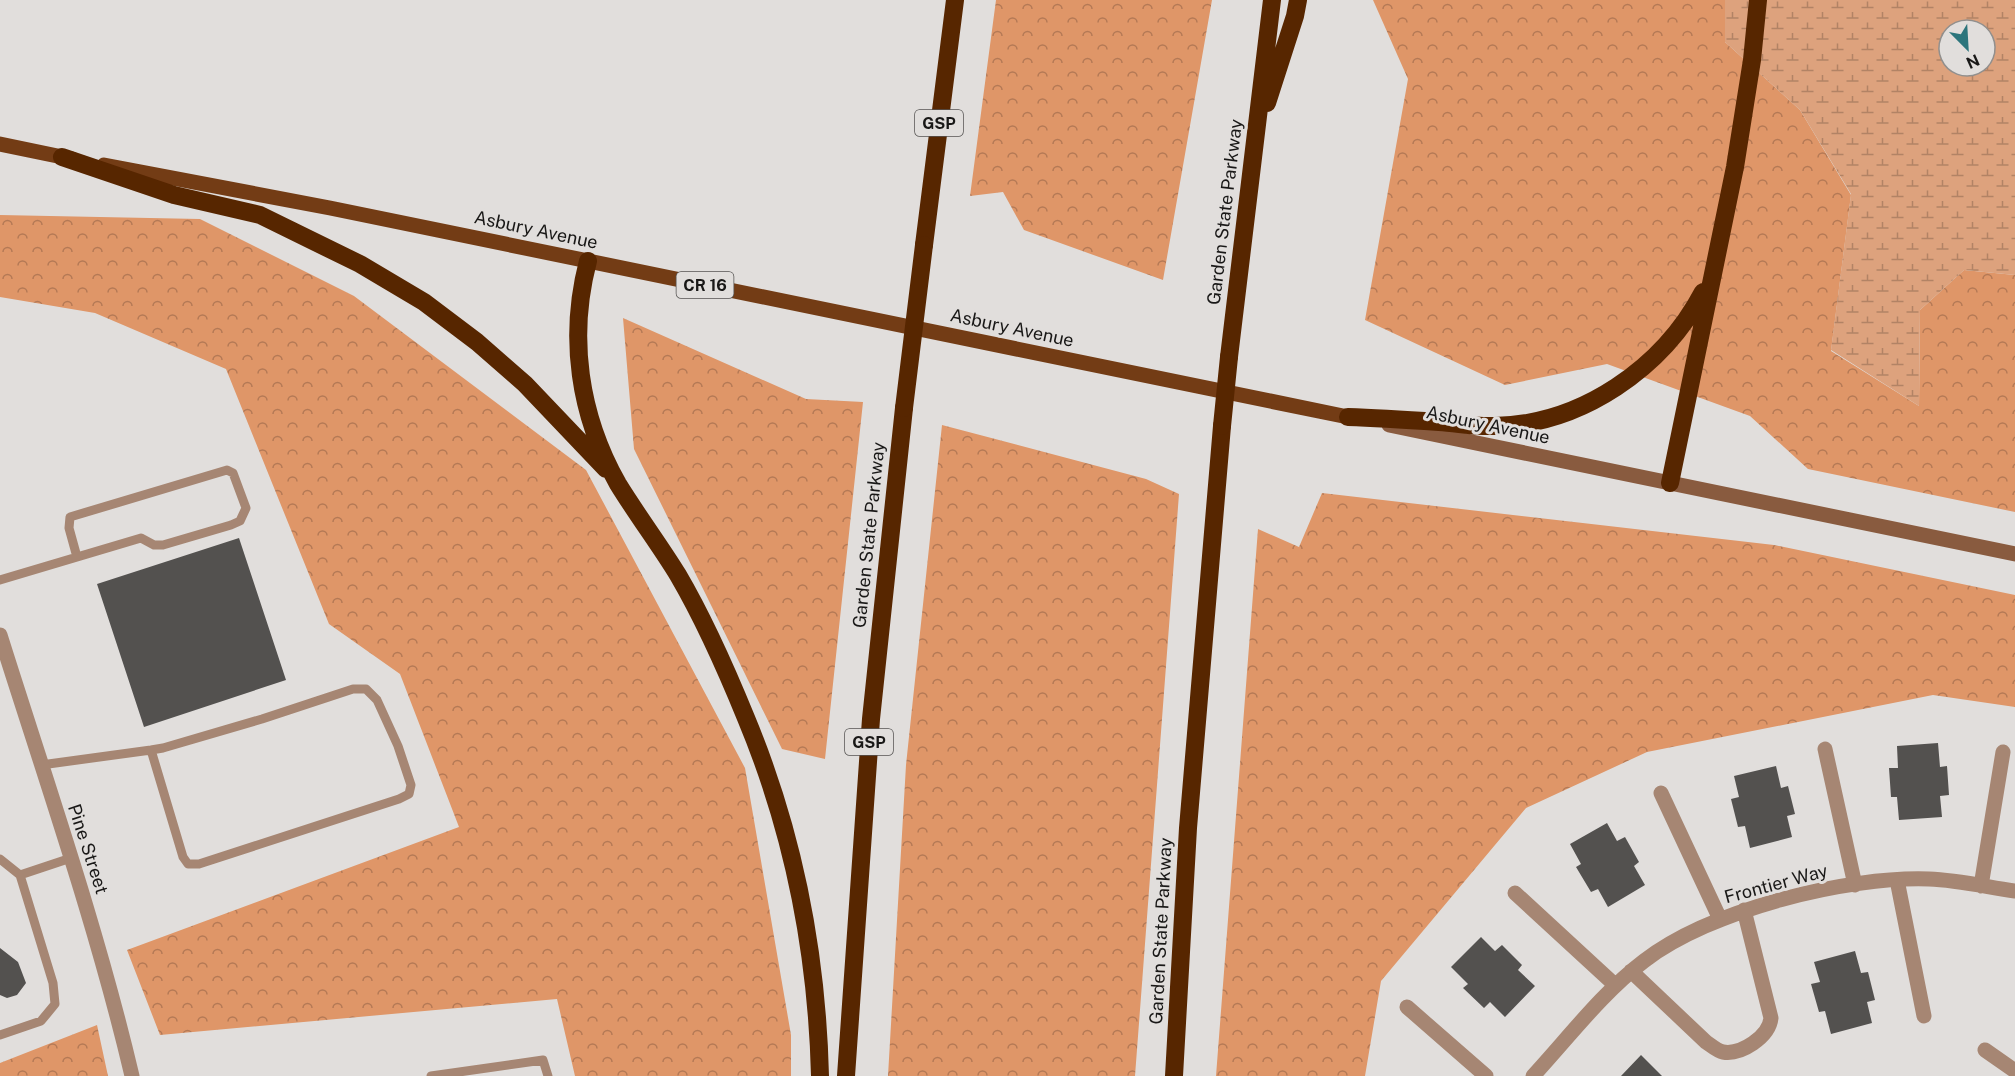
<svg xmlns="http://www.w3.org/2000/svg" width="2015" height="1076" font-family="'Public Sans',sans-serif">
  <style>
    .forest { fill: url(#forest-crowns) }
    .wetland { fill: url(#wetland-marsh); fill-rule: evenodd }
    .building { fill: #53514f }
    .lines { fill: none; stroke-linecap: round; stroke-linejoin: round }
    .service { stroke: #a68673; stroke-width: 9 }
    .minor { stroke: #a68673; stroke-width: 15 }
    .secondary { stroke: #895b3f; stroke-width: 15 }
    .primary { stroke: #733c15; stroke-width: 15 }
    .motorway { stroke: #572600; stroke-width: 18 }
    .motorway-bridge { stroke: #572600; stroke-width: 18 }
    .labels { text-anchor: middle; stroke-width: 6; stroke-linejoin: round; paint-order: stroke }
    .shield { fill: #e1dedc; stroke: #555352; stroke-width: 1.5 }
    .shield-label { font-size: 16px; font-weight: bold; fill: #191817 }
    .street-label { font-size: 18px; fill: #191817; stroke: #e1dedc }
  </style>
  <defs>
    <pattern id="forest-crowns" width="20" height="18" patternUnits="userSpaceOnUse" patternTransform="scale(1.5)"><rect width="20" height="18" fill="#df9668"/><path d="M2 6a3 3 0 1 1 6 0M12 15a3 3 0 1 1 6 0" fill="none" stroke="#b47955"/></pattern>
    <pattern id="wetland-marsh" width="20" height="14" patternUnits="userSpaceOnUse" patternTransform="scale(1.5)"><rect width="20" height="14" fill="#dda27d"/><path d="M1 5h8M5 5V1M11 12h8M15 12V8" fill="none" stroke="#b28365"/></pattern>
  </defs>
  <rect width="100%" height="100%" fill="#e1dedc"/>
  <path class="forest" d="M996,0h216l-49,280 -139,-50 -21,-38 -33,4z
    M1373,0h352v42l75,68 51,85 -20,156 88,55 1,-96 44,-40 51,5v237l-207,-43 -58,-53 -143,-52 -102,21 -140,-65 43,-241z
    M0,215l200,4 154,77 232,174 159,298 46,267v41h-216l-18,-77 -397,36 -33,-85 332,-123 -59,-153 -71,-50 -103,-255 -131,-56 -95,-16z
    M623,318l183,81 57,3 -38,357 -43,-10 -148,-300z
    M942,425l204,54 33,15 -44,582h-247l18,-311z
    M1322,493l452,52 241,50v112l-82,-12 -286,57 -121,56 -145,173 -16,95h-149l42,-547 41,18z
    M97,1025l11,51h-108v-13z"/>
  <path class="wetland" d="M1725,0h290v275l-51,-5 -44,40 -1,96 -88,-56 20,-156 -51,-84 -75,-68zM1949,30h36v36h-36z"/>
  <path class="building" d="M239,538l47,142 -142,47 -47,-143z
    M1938,743l2,24 7,-1 2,29 -9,1 2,21 -43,3 -2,-23h-6l-2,-29h9l-1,-22z
    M1776,766l5,22 7,-2 7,28 -8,2 5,21 -42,11 -5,-22 -7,1 -7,-28 8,-2 -5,-21z
    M1607,823l10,18 8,-4 14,25 -5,4 11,19 -37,22 -10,-18 -7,3 -15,-25 5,-3 -11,-20z
    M1481,937l14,14 7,-6 20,20 -4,5 17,16 -30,31 -15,-15 -6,6 -21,-20 5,-4 -17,-17z
    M0,948l18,14 8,21 -9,12 -10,3 -7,-3z
    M1855,951l6,22 7,-1 7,28 -8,2 5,21 -41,11 -6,-23 -6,1 -8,-28 9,-2 -6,-20z
    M1641,1055l21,21h-41z"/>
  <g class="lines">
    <path class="service" d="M0,580l141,-42 13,7h9l68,-20 9,-4 6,-13 -13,-35 -6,-3 -157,47 -1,11 8,29
      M41,765l110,-15 12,-2 99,-29 91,-30h13l11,11 21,46 13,39 -2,9 -10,5 -200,65h-11l-5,-7 -32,-107
      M0,859l20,16 33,108 2,21 -14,17 -41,14
      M20,875l51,-17
      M431,1076l112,-16 5,16"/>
    <path class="minor" d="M0,635c46,146 97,292 132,441
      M1825,749l30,136
      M1661,793l59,126
      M1897,880l27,136
      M1981,886l22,-134
      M1515,893l100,92
      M1631,971l75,71c6,4 11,9 17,10 18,3 46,-15 48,-34l-27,-108
      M1407,1007l79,69
      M1985,1050l30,21
      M1533,1076c36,-39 69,-83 111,-115 66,-51 203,-85 285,-82 29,1 58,8 86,12"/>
    <path class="secondary" d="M1389,425l626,129"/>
    <path class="primary" d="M0,144l72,15
      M104,165l226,43 1018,209"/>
    <path class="motorway" d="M1267,103l28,-87 3,-16
      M62,157l112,38 86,20 100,49 64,38 53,40 48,42 81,85
      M924,245l31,-245
      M588,261c-20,76 -9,154 30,223 19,31 41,60 60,91 27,46 48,94 68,143 47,113 71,236 74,358
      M1229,357l43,-357
      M1348,417c30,1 61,3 91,5 18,1 37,5 55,4 87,-1 169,-58 209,-134
      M1670,483l65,-316 17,-107 6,-60
      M846,1076l25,-357 33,-311
      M1174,1076l14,-248 34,-402"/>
    <path class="motorway-bridge" d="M904,408l20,-163
      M1222,426l7,-69"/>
  </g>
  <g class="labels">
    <g class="shield">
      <rect x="915" y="110" width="48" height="26" rx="4.5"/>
      <rect x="676.5" y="272" width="57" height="26" rx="4.5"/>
      <rect x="845" y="729" width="48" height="26" rx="4.5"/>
    </g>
    <g class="shield-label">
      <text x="939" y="129">GSP</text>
      <text x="705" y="291">CR 16</text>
      <text x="869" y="748">GSP</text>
    </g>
    <g class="street-label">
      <text transform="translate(1225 212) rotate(-83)" y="6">Garden State Parkway</text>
      <text transform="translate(536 230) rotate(12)" y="6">Asbury Avenue</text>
      <text transform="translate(1012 328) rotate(12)" y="6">Asbury Avenue</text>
      <text transform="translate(1488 425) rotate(12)" y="6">Asbury Avenue</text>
      <text transform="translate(869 535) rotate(-84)" y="6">Garden State Parkway</text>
      <text transform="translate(88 849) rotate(72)" y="6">Pine Street</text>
      <text transform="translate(1776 884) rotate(-15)" y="6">Frontier Way</text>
      <text transform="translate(1161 931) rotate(-87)" y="6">Garden State Parkway</text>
    </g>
  </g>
  <g transform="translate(1967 48) rotate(156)"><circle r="28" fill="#e1dedc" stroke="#918f8d" stroke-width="1.5"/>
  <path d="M0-4.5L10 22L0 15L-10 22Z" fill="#2c757c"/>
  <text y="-9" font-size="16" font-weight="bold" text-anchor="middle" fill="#191817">N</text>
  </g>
</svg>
